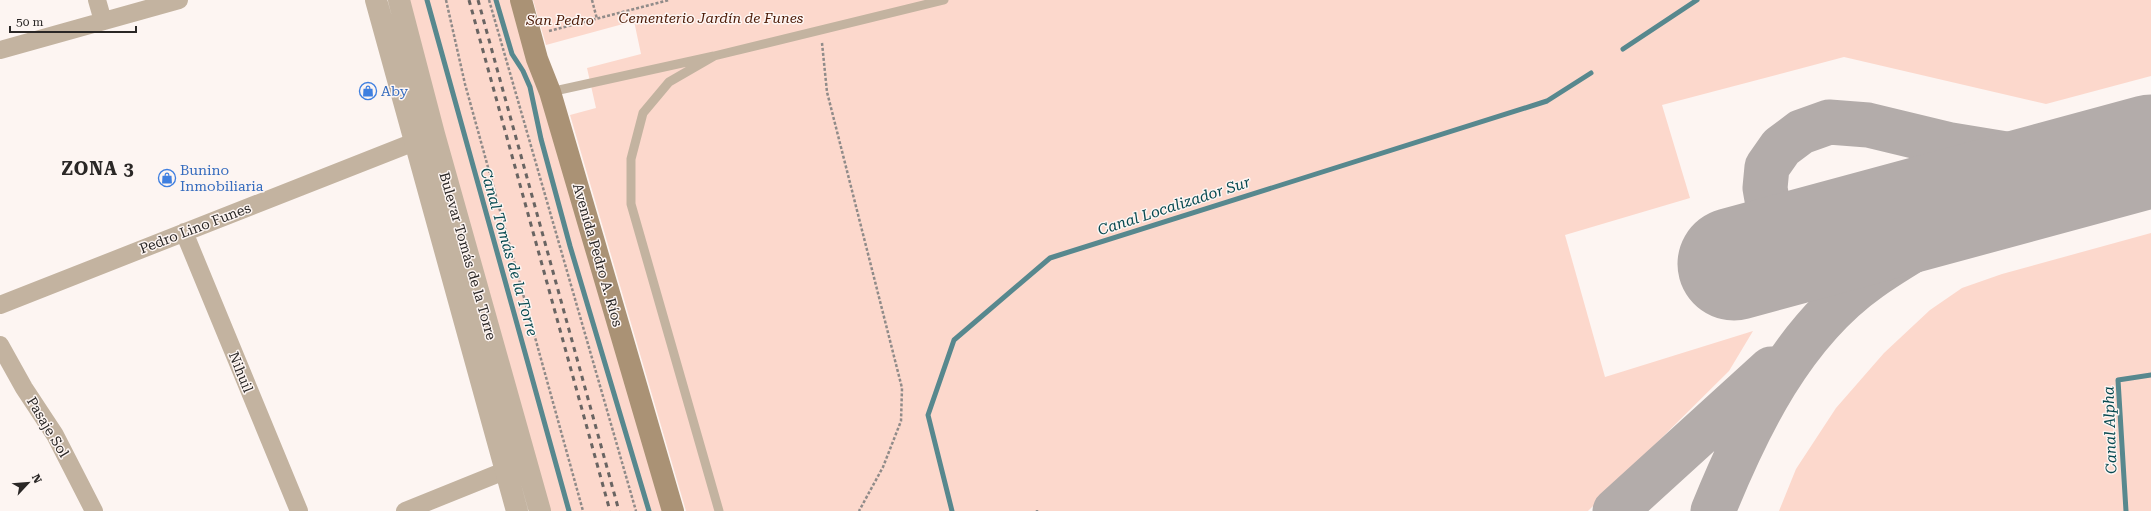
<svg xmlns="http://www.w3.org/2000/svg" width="2151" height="511" font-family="'Roboto Serif',serif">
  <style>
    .green { fill: #fcd8cc }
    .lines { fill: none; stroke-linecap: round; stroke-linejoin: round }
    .stream { stroke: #57888e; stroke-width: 5 }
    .taxiway { stroke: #b3acaa; stroke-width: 45 }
    .runway { stroke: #b3acaa; stroke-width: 113 }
    .path { stroke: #908b89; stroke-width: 2.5; stroke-dasharray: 3 2; stroke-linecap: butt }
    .service { stroke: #c3b3a0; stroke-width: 9 }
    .minor { stroke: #c3b3a0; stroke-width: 18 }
    .tertiary { stroke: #c3b3a0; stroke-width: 22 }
    .secondary { stroke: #aa9275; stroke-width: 22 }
    .rail { stroke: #696462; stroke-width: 3; stroke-dasharray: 5 5; stroke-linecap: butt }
    .labels { text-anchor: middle; stroke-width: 3; stroke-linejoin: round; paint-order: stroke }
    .park-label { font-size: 14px; font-style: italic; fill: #4b1905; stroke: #fdf5f2 }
    .shop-label { font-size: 14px; fill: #366cbe; stroke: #fdf5f2; text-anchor: start }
    .street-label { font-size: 14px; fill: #2a2726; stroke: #fdf5f2 }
    .water-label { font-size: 15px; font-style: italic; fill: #064950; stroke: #fdf5f2 }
    .district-label { font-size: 18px; font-weight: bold; letter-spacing: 1px; fill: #2a2726; stroke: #fdf5f2 }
  </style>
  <rect width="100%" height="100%" fill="#fdf5f2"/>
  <path class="green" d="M399,0h122l152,511h-133z
    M533,0h1618v76l-105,28 -202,-47 -182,48 28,93 -125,37 40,142 148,-46 -24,40 -141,140h-902l-116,-396 26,-7 -9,-40 54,-14 -7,-33 -88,24z
    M2151,233v278h-372l17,-42 40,-61 48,-55 46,-43 32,-22 40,-14z"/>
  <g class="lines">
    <path class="stream" d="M427,0l142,511
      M496,0l16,54 11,17 7,16 11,52 29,107 79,265
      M1623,49l74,-49
      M952,511l-24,-96 26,-75 96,-82 497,-157 44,-28
      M2126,511l-8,-131 33,-5"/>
    <path class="taxiway" d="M1805,245l-20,-11 -16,-23 -4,-23 2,-21 14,-20 20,-15 28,-10 39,3 83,20 117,19 49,-3
      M1615,511l156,-142
      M1713,511c35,-86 79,-178 157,-233 50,-35 104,-62 156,-93"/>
    <path class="runway" d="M1734,264l417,-113"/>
    <path class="path" d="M446,0l19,84 118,427
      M489,0l147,511
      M592,0l5,19
      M549,31l120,-31
      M822,43l5,49 75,296 -1,33 -18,46 -24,44
      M1037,511v-1"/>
    <path class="service" d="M714,56l-45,26 -26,31 -12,46v45l88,307
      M550,92l164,-36 230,-56"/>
    <path class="minor" d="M97,0l6,21
      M0,50l179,-50
      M184,232l115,279
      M0,305l427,-168
      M0,345l24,43 31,47 39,76
      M405,511l112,-45"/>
    <path class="tertiary" d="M376,0l141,511
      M399,0l35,134 106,377"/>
    <path class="secondary" d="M521,0l16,59 13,33 123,419"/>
    <path class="rail" d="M469,0l141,511
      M478,0l141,511"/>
  </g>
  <defs>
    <g id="shop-ring" transform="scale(0.9)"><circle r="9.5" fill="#fdf5f2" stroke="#3f7fe0" stroke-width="1.5"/><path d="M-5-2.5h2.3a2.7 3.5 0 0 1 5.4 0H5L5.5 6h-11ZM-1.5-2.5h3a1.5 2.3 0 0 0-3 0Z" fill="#3f7fe0"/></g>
  </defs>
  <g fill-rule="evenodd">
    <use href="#shop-ring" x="368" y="91"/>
    <use href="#shop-ring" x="167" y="178"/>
  </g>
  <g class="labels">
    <g class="park-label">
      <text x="711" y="23">Cementerio Jardín de Funes</text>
      <text x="560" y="25">San Pedro</text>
    </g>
    <g class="shop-label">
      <text x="381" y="96">Aby</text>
      <text x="180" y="175">Bunino<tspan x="180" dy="16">Inmobiliaria</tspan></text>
    </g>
    <g class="street-label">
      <text transform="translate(195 228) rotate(-21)" y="5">Pedro Lino Funes</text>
      <text transform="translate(598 255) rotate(74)" y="5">Avenida Pedro A. Ríos</text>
      <text transform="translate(468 256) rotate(74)" y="5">Bulevar Tomás de la Torre</text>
      <text transform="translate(241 372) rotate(68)" y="5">Nihuil</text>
      <text transform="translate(48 427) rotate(59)" y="5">Pasaje Sol</text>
    </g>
    <g class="water-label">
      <text transform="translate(1174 206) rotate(-18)" y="5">Canal Localizador Sur</text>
      <text transform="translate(509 252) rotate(74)" y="5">Canal Tomás de la Torre</text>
      <text transform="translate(2110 430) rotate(-92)" y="5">Canal Alpha</text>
    </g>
    <g class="district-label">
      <text x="98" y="175">ZONA 3</text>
    </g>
  </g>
  <g transform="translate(28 483) rotate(64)" stroke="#fdf5f2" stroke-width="3" paint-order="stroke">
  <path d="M0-3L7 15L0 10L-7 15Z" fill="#2a2726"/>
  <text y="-6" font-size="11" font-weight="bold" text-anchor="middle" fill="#2a2726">N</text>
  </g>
  <path d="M10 26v6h126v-6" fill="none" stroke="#2a2726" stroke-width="2"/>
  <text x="16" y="26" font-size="12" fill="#2a2726" stroke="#fdf5f2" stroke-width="3" paint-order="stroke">50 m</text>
</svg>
